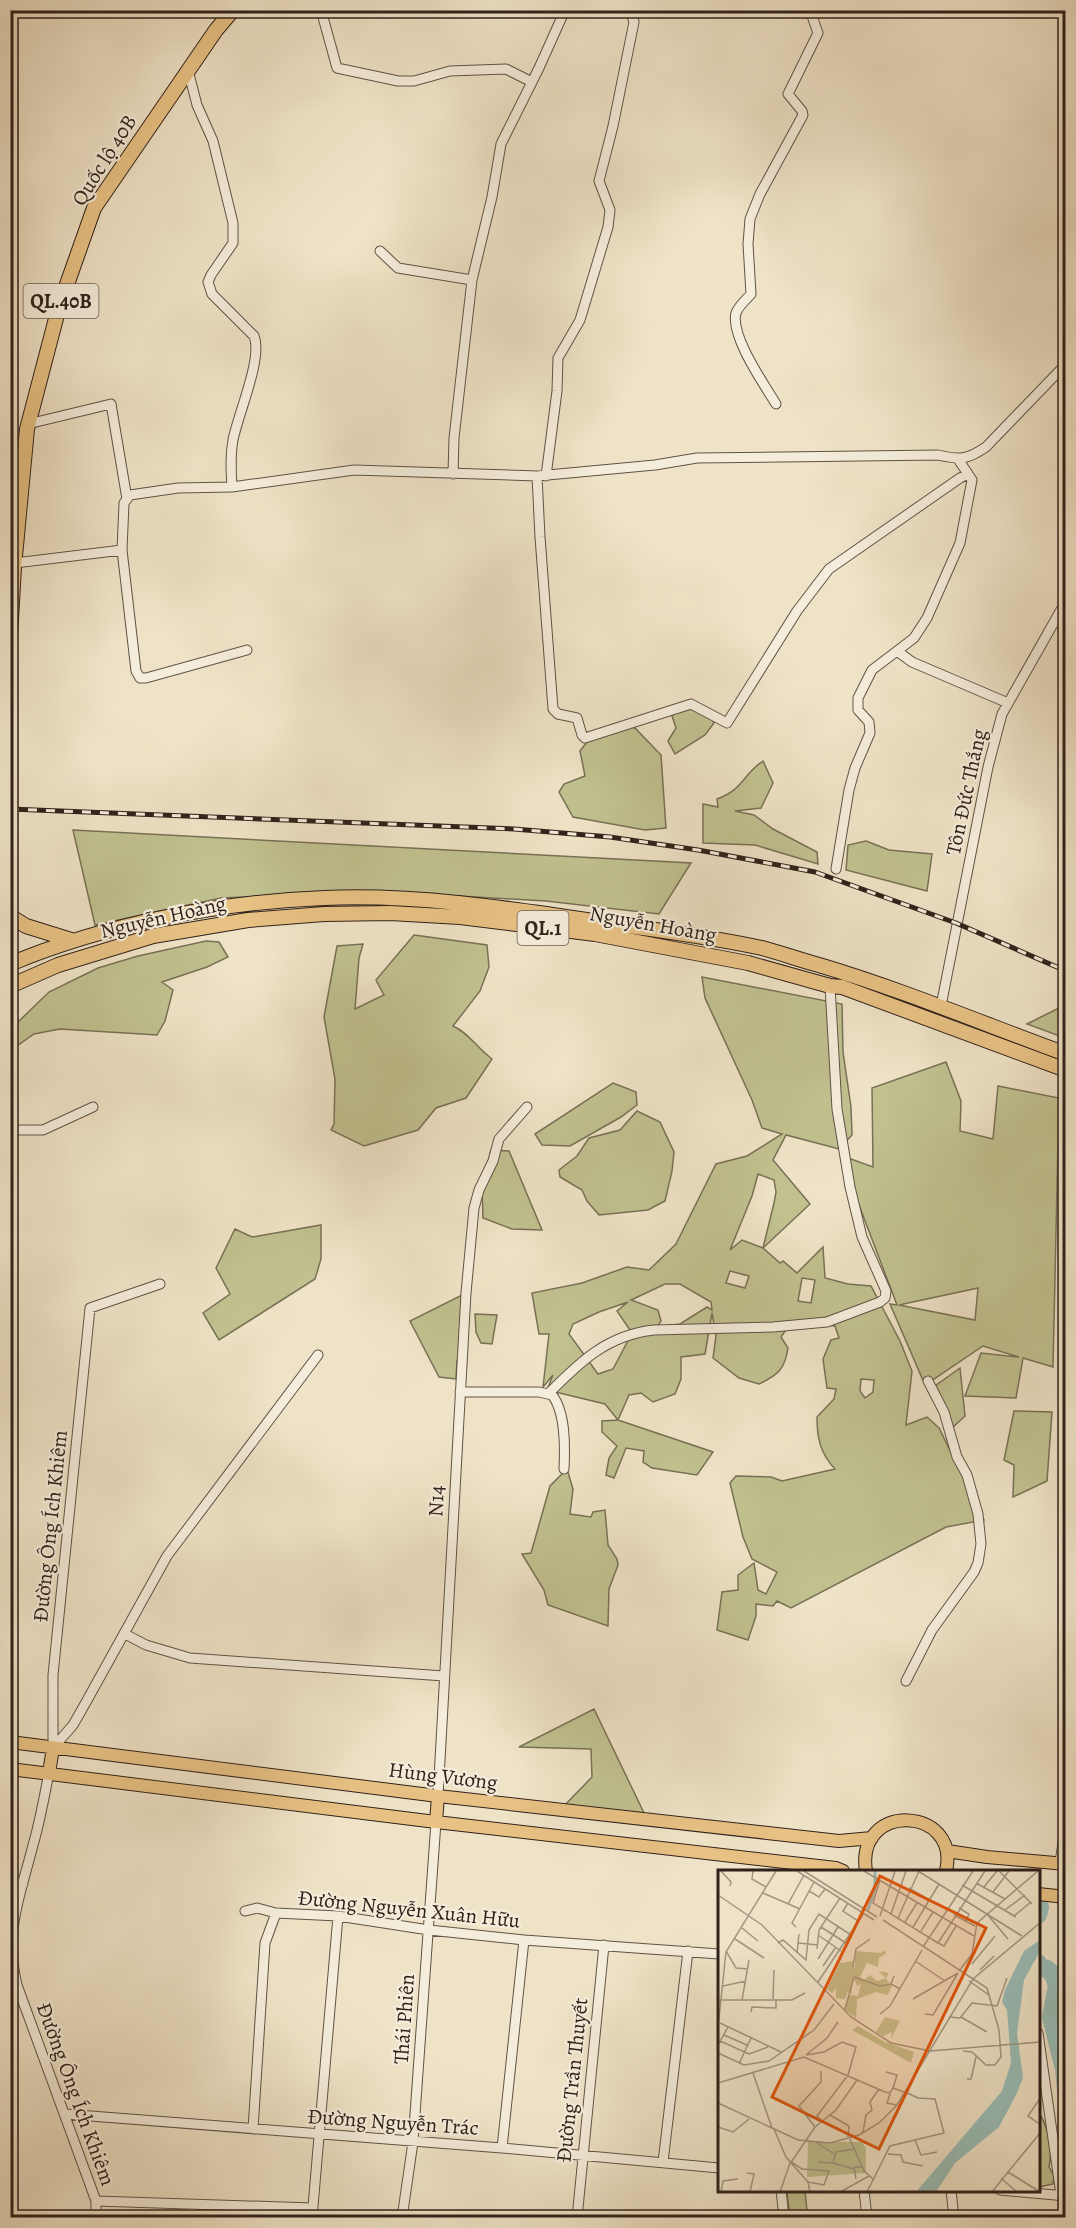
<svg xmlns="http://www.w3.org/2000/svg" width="1076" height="2228" font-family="Alegreya,serif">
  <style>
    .green { fill: #c1c190; stroke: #787156; stroke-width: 1.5; fill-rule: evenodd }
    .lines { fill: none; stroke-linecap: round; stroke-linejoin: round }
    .river { stroke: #9abeb7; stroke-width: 18 }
    .minor-casing { stroke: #605246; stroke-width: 11 }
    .major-casing { stroke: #30211b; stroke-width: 14 }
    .highway-casing { stroke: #30211b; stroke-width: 16 }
    .minor { stroke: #f5eddb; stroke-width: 9 }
    .major { stroke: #e8c284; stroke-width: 12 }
    .highway { stroke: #e8c284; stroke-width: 14 }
    .rail-casing { stroke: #30211b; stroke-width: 5 }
    .rail { stroke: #f5eddb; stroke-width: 3; stroke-dasharray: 9; stroke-linecap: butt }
    .labels { text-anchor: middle; stroke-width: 4.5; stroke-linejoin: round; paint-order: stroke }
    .shield { fill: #f5eddb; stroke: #6b5e55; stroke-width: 1.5 }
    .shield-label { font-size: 20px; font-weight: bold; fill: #30211b }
    .street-label { font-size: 21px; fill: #30211b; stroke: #f5eddb }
    .inset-river { fill: none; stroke: #9abeb7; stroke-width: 3 }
    .inset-road { fill: none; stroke: #a39582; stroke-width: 1.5 }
    .view { fill: #df560d; fill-opacity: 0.15; stroke: #df560d; stroke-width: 3 }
    .inset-edge { fill: none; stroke: #30211b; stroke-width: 3 }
  </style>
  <rect width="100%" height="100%" fill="#efe3c7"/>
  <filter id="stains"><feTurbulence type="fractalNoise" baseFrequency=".00333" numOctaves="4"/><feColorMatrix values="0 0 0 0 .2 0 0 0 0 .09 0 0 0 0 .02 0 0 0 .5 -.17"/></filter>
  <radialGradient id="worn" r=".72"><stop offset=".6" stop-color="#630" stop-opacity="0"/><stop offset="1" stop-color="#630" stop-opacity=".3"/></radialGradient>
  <path class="green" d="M686,704l24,12 4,7 -9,12 -30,19 -7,-13 8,-13 -4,-12z
    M621,725l14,3 26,27 5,73 -21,2 -72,-13 -14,-25 5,-8 21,-8 -5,-25 7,-9 18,-6z
    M763,761l10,22 -12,25 -26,3 19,4 19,14 44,23 1,12 -63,-19 -52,-2v-39l15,3 -1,-8c27,-10 25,-24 46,-38z
    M73,830l618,33 -32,51 -113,-13 -171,-10 -154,7 -126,27z
    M866,841l23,9 43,4 -5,37 -81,-21 2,-25z
    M414,935l73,10 2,22 -9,24 -27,35c16,7 24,22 39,33l-26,39 -30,10 -18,22 -54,16 -33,-16 3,-6 1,-45 -11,-62 13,-71 26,-2 -4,14 -4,51 29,-14 -8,-15z
    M206,941l13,1 9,15 -21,10 -45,15 11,8 -8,31 -8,14 -97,-6 -26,5 -23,16 7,-28 31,-30 49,-24 40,-12z
    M702,977l140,27 1,48 8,55 1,28 -13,14 -53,-14 -13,25 37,44 -47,44 17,15 3,-2 14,12 26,-26 2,31 23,6 23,2 29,55 12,30 -6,54 21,-8 12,11 45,92 -38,7 -155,81 -14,-7 -4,5 -17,-2v12l-8,24 -31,-10 5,-38 16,-2v-15l16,-12 4,27 8,4 11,-22 -25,-13 -9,-22 -13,-54 6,-7 35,1 11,4 53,-12c-15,-16 -18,-31 -18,-52l17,-18 2,-10 -9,-1 -4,-29 8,-19 8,-2 -4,-12 -43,-5 -11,16 7,11c-3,21 -10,27 -29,36l-20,-6 -26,-20 3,-22 -4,-23 -7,41 -24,3v22l-6,15 -22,8 -12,-9 -12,2 -11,25 95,32 -16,23 -45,-7 -9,-6 1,-11 -18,-3 -12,30 -8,-3 3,-17 8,-12 -15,-14v-11l16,-1 -13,-16 -58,-14 6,-15 -10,12 6,-53h-10l-7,-41 50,-10 45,-16 22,3 27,-26 40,-80 31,-8 35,-22 -20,-6 -10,-28 -47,-102zM758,1174l16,6 2,12 -2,11 -11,45 -21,-8 -12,10 22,-54zM730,1271l19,5 -4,12 -19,-5zM802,1278l13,2 -4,23 -13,-2zM665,1284h15l31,18 1,8 -5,-3 -27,17 -23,3 4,-6 -3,-11 -27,-10zM628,1302l-11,9 15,22 -19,36 -15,5 -29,-40 4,-10 26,-12zM861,1379l13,1 -1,12 -8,6 -5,-7z
    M1065,1005v33l-38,-14z
    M946,1062l15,39 -1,30 33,8 5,-53 61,12 -6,269 -30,-9 -7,40 -51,-2 16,-43 38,4 -36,-11 -58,39 -35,-81 7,1 -57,-150 33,12 -1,-79zM978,1288l-3,32 -76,-15z
    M613,1083l23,9 1,13 -16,12 -51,29 -28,-1 -7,-11z
    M637,1111l23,11 14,30 -2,19 -7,30 -17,9 -49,5 -12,-14 -5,-11 -22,-13 -1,-7 18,-14 12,-18 31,-8z
    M491,1150l18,1 33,79 -30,-1 -29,-11 -1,-30z
    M321,1225v34l-6,20 -96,61 -16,-27 27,-19 -14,-26 19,-39 17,8z
    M466,1293l-4,64 -5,3 -1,19 -17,-2 -29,-56z
    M475,1314l22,1 -5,29 -11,-1 -5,-11z
    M960,1368l5,48 -12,11 -25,-36z
    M1014,1411l38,1 -5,69 -34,16 1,-32 -10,-5z
    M567,1469l6,20 -3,25 21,3 2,-5 12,-2 3,35 9,14 1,6 -9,24 -1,37 -60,-21 -4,-15 -22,-36 9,-1 19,-67z
    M594,1709l51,106 -81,-9 28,-29 -1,-28 -72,-2z
    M1038,2111c10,15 15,38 11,56l5,9 -1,8 -14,3z
    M805,2191l2,20 -18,-1 -2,-18z"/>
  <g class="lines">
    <path class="river" d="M1038,1915l2,-8
      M1038,1963l3,5 6,1 6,5 4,12 -6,31 13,52 2,22"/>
    <g class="minor-casing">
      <path id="minor" d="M321,10l16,58 61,13h16l36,-10 56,-2 26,13
        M188,70l9,35 16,36 20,82v20l-22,32 -3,7 4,12 42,42c9,22 -16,78 -21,104 -3,16 -2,31 -1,47
        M380,251l18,17 74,12
        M776,404c-12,-20 -46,-68 -40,-91 3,-8 10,-13 15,-19l-3,-50 2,-25 10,-25 43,-79 -1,-4 -14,-17 30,-61 -8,-23
        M28,424l83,-20 16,95
        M453,474l1,-36 18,-158 20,-83 9,-53 38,-76 26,-58
        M537,476l3,61 13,172 5,5 19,4 5,17 3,3 106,-34 36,19 70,-112 32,-42 131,-91 8,-4
        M546,476l11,-85 1,-33 22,-38 28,-93 2,-17 -11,-29 14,-55 21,-104 -4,-12
        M122,550l14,121 4,7h6l101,-28
        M15,563l107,-13 2,-47 6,-8 48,-7 54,-1 122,-17 183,6 118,-11 42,-7 241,-3c22,5 29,5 48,-8l80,-83
        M897,651l15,11 96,41
        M836,869l13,-79 6,-22 15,-35 -1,-11 -11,-12v-12l14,-28 42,-32 13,-20 33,-75 12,-63 -14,-21
        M941,1006l47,-239 14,-53 64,-113
        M10,1130h33l50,-23
        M460,1392h79l13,3c14,17 13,53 12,74
        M549,1393c31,-31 58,-58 105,-63l119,-3 54,-5 53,-20 5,-4 1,-7 -24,-54 -12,-50 -13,-78 -7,-123
        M125,1634l21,11 44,13 254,18
        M906,1681l26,-51 42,-58 4,-9 3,-19 -3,-30 -11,-39 -10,-18 -13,-45 -16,-31
        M53,1748v-73l37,-367 70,-24
        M53,1748l20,-23 12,-21 82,-148 151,-201
        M49,1773c-5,24 -9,49 -16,72 -13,52 -29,86 -16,140l79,216v17
        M438,1796l28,-503 8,-85 5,-18 14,-29 6,-22 28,-32
        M1060,1863l6,-41
        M10,1882l13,2
        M245,1911l12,-3 19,5
        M1038,2033l23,162
        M65,2114l437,34 217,20
        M253,2129l12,-186 11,-30 62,3 91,14 95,10 195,14
        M502,2148l22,-208
        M663,2162l25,-211
        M781,2190l3,28
        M864,2190l3,28
        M951,2190l3,28
        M1000,2190l66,6
        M96,2201l217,7
        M190,2218l1,-13
        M312,2218l26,-302
        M402,2218l11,-76 23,-320
        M577,2218l27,-273"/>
    </g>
    <g class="major-casing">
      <path id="major" d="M10,1742l428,54 401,45 33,-3
        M10,1769l426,53 400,46 7,3
        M49,1773l4,-25
        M436,1822l2,-26
        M947,1851l40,6 79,7
        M866,1871c-11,-70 95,-65 80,0
        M1038,1894l28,3"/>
    </g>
    <g class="highway-casing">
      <path id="highway" d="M10,637l4,-70 13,-138 32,-122 35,-99 122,-178 17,-20
        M10,916l16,10 45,14
        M10,964c95,-40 211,-62 314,-66 94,-4 189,11 282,25 52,7 105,14 156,25 19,5 38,12 57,17 84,25 165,59 247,89
        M10,986l48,-21 95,-29 95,-16 76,-6 66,-1 70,4 135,17 153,29 82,23 12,1 224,83"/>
    </g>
    <use href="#minor" class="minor"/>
    <use href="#major" class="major"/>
    <use href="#highway" class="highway"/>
    <g class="rail-casing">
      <path id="rail" d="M10,809l504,20 96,8 88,13 117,22 141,51 110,48"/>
    </g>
    <use href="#rail" class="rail"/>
  </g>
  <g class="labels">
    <g class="shield">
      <rect x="23.5" y="284" width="75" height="34" rx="4.5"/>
      <rect x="517.5" y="911" width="51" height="34" rx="4.5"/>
    </g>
    <g class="shield-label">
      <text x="61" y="308">QL.40B</text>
      <text x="543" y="935">QL.1</text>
    </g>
    <g class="street-label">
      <text transform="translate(104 160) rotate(-58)" y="7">Quốc lộ 40B</text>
      <text transform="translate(966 792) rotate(-78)" y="7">Tôn Đức Thắng</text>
      <text transform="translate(163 917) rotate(-13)" y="7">Nguyễn Hoàng</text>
      <text transform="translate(653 924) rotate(10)" y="7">Nguyễn Hoàng</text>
      <text transform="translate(436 1501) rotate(-87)" y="7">N14</text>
      <text transform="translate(50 1526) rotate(-84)" y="7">Đường Ông Ích Khiêm</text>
      <text transform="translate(443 1776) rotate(7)" y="7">Hùng Vương</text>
      <text transform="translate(409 1909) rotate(6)" y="7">Đường Nguyễn Xuân Hữu</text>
      <text transform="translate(404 2019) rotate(-86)" y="7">Thái Phiên</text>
      <text transform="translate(572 2080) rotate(-84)" y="7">Đường Trần Thuyết</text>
      <text transform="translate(76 2094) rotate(70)" y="7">Đường Ông Ích Khiêm</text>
      <text transform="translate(393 2122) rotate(4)" y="7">Đường Nguyễn Trác</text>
    </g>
  </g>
  <g transform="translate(718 1870)">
    <rect width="322" height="322" fill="#efe3c7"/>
    <path d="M166,80l2,3 -7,5 -1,9 -11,-4 -7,14 4,3 6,-5 7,6 9,-3 -8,-7 11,2 -3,6 6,6 -4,10 -12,-3 -19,7 -1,19 -12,-9 5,-14 9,1 3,-12 -4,2 -4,-9 -2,17 -3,-3 -3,8 -9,-1v-10l-4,5 -5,-4 13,-26 13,-2 2,8v-18l26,2zM167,147l15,4 -9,18 1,-7 -9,4 -7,-4zM140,156l27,16 29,10 -3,11 -59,-33zM90,272h54l4,7v24l-59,4z" fill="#c1c190"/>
    <path d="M322,70v11l-16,29 -7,53 6,45 -7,17 -17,32 -44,36 -19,29h-20l86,-101 9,-28 -4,-53 -5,-8 3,-12 19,-39z" fill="#9abeb7"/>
    <path class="inset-river" d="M150,40l7,-22v-17"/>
    <path class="inset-road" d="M3,1l10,11 -1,4M35,1l-1,8 14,8M79,1l77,49M86,1l73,46M146,1l110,65M200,1l104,65M281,1l33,33M162,10l-7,23 65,40 6,3 12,-20M258,13l29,16M244,15l54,32M191,18l20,12M265,18l14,-17M91,21l10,6 6,-8M275,22l16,-21M45,23l37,16M0,25l44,30 89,92 40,26 39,8 111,-9M130,33l-5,8 15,10M70,34l16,-29M241,38l10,6 -3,7M287,40l20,-15M173,44l15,-43M269,44l21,25M236,45l21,11M162,46l15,-45M296,46l17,-14M180,48l21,-47M165,50l104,68 12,42M187,52l12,-19M78,57l-4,-4 22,-41M103,57l25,16M195,57l26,-43M24,58l16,13M203,61l12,-19M100,65l23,16M17,69l29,19M60,73l5,-3 23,20 3,-30 10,-16 32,21M80,73l20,2M220,73l47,-72M205,77l50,-76M99,79l2,-19 21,-32M8,81l10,17 12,1M79,83l2,-19M100,89l20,-32M197,91l30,20M254,94l23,-28M105,96l13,-19M135,97l3,-18 14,-10M262,100l14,-14M241,101l13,-17 5,-31 61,-52M176,106l-3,8 9,5M251,111l20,14M100,112l46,-69M5,116l23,-5M55,129l1,-29M195,129l45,-26M0,130h74l13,-7M24,130l7,-40M127,139l9,-32 26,9 12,-2M33,142l1,-5 24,1v-9M162,144l10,-8 32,-56M207,144l8,1 25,-42M231,147l11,1 12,-15 25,3 10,-28M243,147l26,15M2,153l61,29M0,157l8,-75 50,-81M6,165l23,10M2,171l29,13 19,-7M0,175l10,-18M245,181l9,1 14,13h9l6,-8 -2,-27M0,183l26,12 25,-4 45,-31 20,-26M88,185l18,-3 18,-10 14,5 -8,28M88,185l21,-17 11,-16M21,194l12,-26M168,202l11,3 -4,13M35,203l19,55M249,209h4l5,-22M0,213l86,-26 81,35 5,1 3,-5 11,4M172,224l-3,9 9,2M323,227l-13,19 13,9M0,233l80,37 32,3 29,-8 20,-12 18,-18 76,-126 68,-57M112,245l19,11 -1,11M104,252l-5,-6 31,-41M0,257l15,5 16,-13M97,257l-16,-21 22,-24v-11M56,259l12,28 22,25 2,10M145,262l3,-17 6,-5 -2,-8 9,-13M132,269l14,32 10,9M197,270l6,15 16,-3M98,272l18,12M170,284l13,1 2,7 20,4M73,292l11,7 27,2 -5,14 -16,-3M100,292l15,1 3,-11 19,-3M115,293l21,6M72,294l25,-37 21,-17 21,-30M29,303l7,1 -4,18M283,308l16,14M138,309l-2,-12h9M3,322l2,-11 15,-2M62,322l10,-29M122,322l29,-16M149,322l23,-46 54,-13 -9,-34 -17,-1 -13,-6M274,322l16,-20M322,322l-32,-20 33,-40"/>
    <path class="view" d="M162,6l106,52 -107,221 -107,-52z"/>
    <rect width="322" height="322" class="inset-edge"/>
  </g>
  <rect width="1076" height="2228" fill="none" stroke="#efe3c7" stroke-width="36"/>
  <rect x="12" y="12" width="1052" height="2204" fill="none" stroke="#30211b" stroke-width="3"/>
  <rect x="18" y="18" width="1040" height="2192" fill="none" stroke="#30211b" stroke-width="1.5"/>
  <rect width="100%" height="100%" filter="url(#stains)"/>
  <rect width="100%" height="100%" fill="url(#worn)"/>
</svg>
